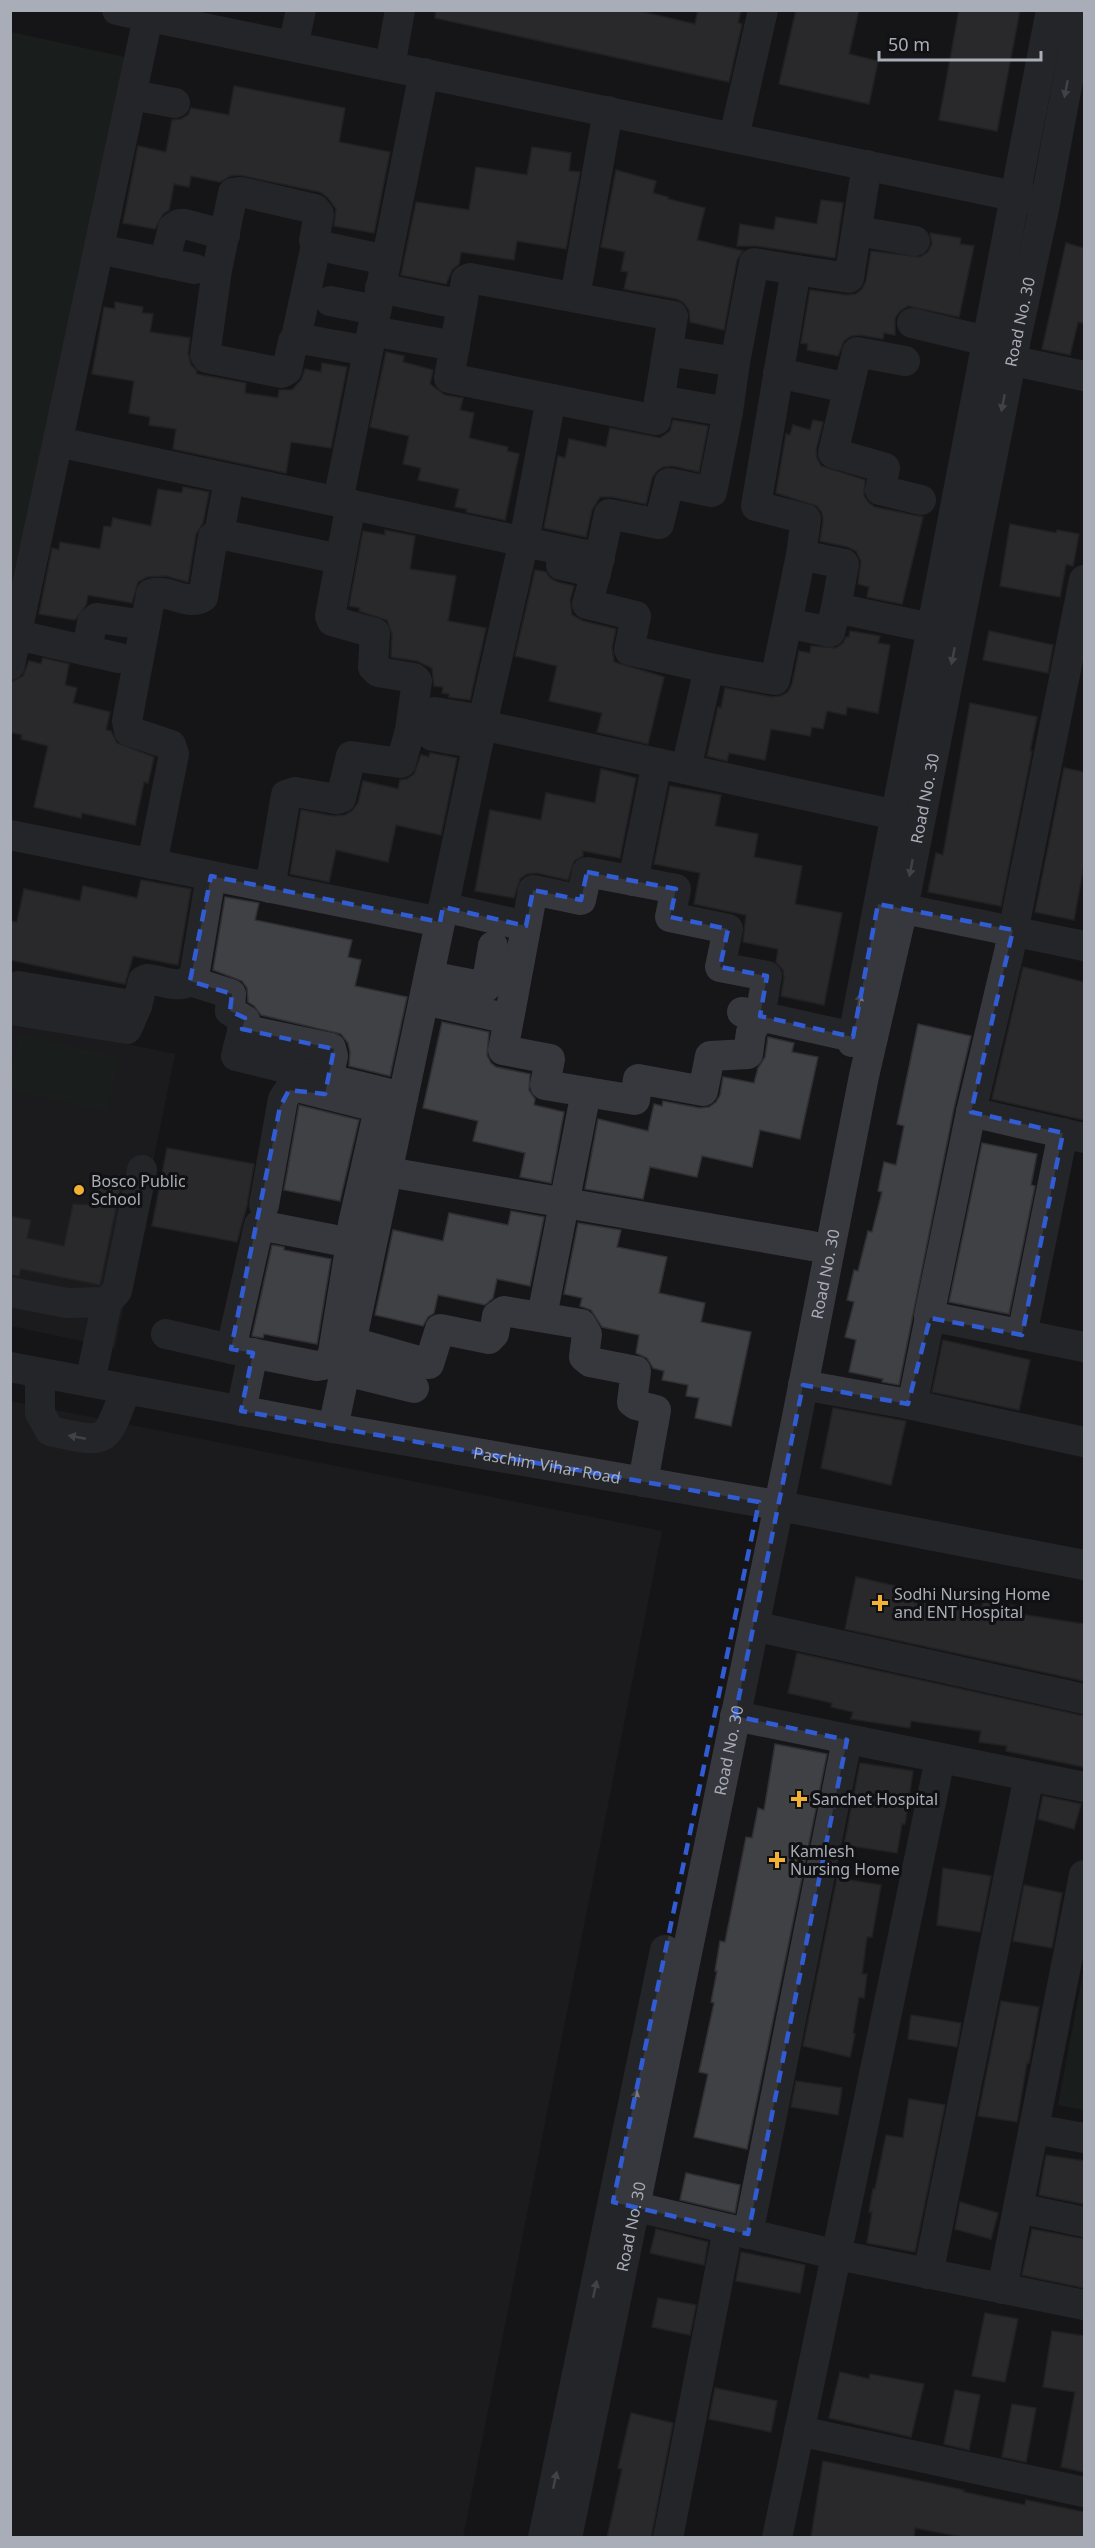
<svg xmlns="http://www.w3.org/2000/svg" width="1095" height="2548" font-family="'Noto Sans',sans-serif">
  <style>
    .built { fill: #222225 }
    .green { fill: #1e261f }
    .building { fill: #404145; stroke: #303034; stroke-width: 1.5 }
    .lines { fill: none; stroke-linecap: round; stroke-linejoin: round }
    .minor { stroke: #37383d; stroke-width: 30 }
    .oneway { fill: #757881 }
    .marked { fill: none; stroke: #325cd3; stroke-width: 4.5; stroke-dasharray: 12 8; stroke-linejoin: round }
    .poi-dot { fill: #f2b134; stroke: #111113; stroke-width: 2 }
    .labels { text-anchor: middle; stroke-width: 6; stroke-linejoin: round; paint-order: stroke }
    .street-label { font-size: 16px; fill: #a8adb8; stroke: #111113 }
    .poi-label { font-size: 16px; fill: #a8adb8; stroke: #111113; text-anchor: start }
  </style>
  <rect width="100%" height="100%" fill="#161618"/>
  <path class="built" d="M10,1020l165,34 -60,294 -104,-22z
    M10,1401l652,130 -199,1006h-452z"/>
  <path class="green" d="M11,32l123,27 -123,555z
    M19,1035l100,22 -12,55 -96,-22v-15z
    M1084,1968v142l-26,-5z"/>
  <path class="building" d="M436,10h199l60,14 3,-14h43l-3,13 4,1 -13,58 -294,-64z
    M796,10h63l-10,44 29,7 -9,43 -90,-20z
    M959,10h61l-23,121 -58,-11z
    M234,86l111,22 -6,34 51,10 -16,81 -40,-7 2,-17 -8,-11 -8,-6 -81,-17 -9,1 -10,6 -29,-6 -2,11 -15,-3 -5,26 -6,4 -8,15 -32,-6 15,-77 28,6 6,-32 9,-1 7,-4 3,-7 38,7z
    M532,147l39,6 -2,18 11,1 -14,77 -49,-8 -3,19 -53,-8 -2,12 -7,6 -6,14 -45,-9 15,-73 53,8 7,-43 51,8z
    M616,170l40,11 -3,12 15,4v2l37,9 -8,32 46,11 -6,9 -13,70 -34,-8 -1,-12 -5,-7 -7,-4 -53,-10 4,-17 -7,-1 4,-19 -24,-5z
    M821,200l22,3 -8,55 -78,-12h-20l3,-22 34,6 2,-13 41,7z
    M930,233l31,5 -1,6 14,2 -15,71 -51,-11 -8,5 -5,7v17l-11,-2 -1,6 -23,-4 -9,1 -7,5 -6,15 -31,-6 1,-6 -7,-1 9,-53 36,5 10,-1 6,-5 4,-8 5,-30 49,6 8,-5 4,-8z
    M1066,243l18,5v75l-6,-1 -8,33 -28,-6z
    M115,302l28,5 -1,6 11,1 -3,18 40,6 -2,15 3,12 6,6 -1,3 50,9 -1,10 33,5 1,-8h13l9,-10 4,-11 16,3 1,-9 25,4 -16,81 -40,-6 -5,31 -113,-24 3,-20 -27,-4 1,-8 -21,-4 5,-32 -42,-7 12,-67 11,2z
    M386,352l18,4 -1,6 30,8 -3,14 15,11 18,3 -3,12 14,3 -5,25 39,9 -1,4 12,3 -14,66 -39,-8 1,-3 -12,-2 4,-18 -41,-9 3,-12 -18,-4 6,-28 -39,-9z
    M673,420l35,6 -9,46 -26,-6 -10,1 -6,4 -5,7 -6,26 -34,-7h-12l-8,13 -6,27 -42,-9 14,-72 7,2 4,-19 37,8 4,-19 50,10 10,-7z
    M813,420l10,2 -7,28 1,8 4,8 44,14 -1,16 5,7 6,4 48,10 -21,87 -35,-7 2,-10 -11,-3 3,-23 -5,-10 -8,-4 -28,-6 3,-20 -1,-8 -5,-7 -41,-13 10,-59 4,1 3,-10 17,5z
    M183,487l26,5 -6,31 -7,11 -8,48 -22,-6 -19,1 -9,5 -6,21 -44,-8 -2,10 -11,15 -36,-6 13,-66 7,2 1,-8 40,7 4,-23 7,1 2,-9 38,8 7,-37 24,4z
    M1010,524l46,9 1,-3 22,4 -6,32 -7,-2 -6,33 -60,-11z
    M385,530l30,6 -5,33 46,7 -8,45 38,7 -16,72 -21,-3v-3l-7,-1 1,-6 -9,-1 -2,-18 -15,-7 -26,-4 1,-23 -5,-14 -28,-9 1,-3 -11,-2 14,-75 22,4z
    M535,570l11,2 4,6 7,4 17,4 -4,14 2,15 11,6 33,8 -4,18 2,15 50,15 -16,67 -51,-12 5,-19 -53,-12 8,-35 -42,-10z
    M850,631l30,5 -2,7 12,2 -12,68 -31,-6 -1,8 -19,-4 -4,18 -11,-2 -2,9 -39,-7 -6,31 -36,-7 -2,8 -20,-5 11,-49 3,1 4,-20 47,9 9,-1 7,-4 4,-8 7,-33 11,2 1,-7 25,2 7,-5 3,-6h3z
    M989,631l64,14 -5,28 -65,-13z
    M43,658l26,6 -4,21 12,3 -4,15 37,9 -4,18 5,1 6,12 37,14 -6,26 -4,-1 -9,43 -53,-12 -1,5 -47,-11 14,-61 -27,-7 1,-4 -12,-3v-47l1,-3 12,-6 6,-15 12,3z
    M970,703l67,14 -7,34h2l-31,155 -73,-14 8,-39 7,2z
    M430,753l27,5 -16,77 -45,-10 -8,37 -52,-12 -7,32 -39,-8 11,-64 32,6 12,-1 7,-4 6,-8 5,-22 35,8 2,-9 7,-1 7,-5 7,-19 8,2z
    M1064,768l20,4v93l-10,55 -39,-8z
    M601,769l35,9 -16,80 -37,-7v5l-9,5 -6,19 -31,-7 -10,1 -7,5 -6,19 -39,-7 15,-81 51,10 5,-27 49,10z
    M670,786l51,9 -6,31 43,8 -4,23 48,9 -7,38 47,9 -18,92 -43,-9 3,-18 -1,-8 -7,-8 2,-13 -35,-7 3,-27 -52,-11 6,-31 -46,-9z
    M141,880l50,9 -13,76 -45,-9 -8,28 -115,-24v-39l7,1 7,-33 56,12 3,-15 54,12z
    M225,897l34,6 -4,17 97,20 -4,17 13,3 -6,26 52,11 -17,79 -41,-10 1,-14 -2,-9 -7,-9 -80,-19 -7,-9 -6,-4 -1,-14 -5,-7 -29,-11z
    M1023,967l61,15v138l-92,-21z
    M442,1022l47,10 -2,23 4,8 5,4 34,7 -1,16 6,9 -1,6 30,7 -13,71 -31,-6 5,-24 -52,-12 5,-20 -55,-13z
    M918,1024l53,12 -17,72 -55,277 -17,-3 1,-3 -34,-7 7,-32 -11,-3 9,-35 -7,-2 7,-30 4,1 10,-40 4,1 10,-40 -4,-1 6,-29 12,3 8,-39 -7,-2z
    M768,1037l26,6 -2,9 26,5 -18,82 -40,-9 -8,37 -50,-11 -5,21 -47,-10 -7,32 -58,-10 13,-70 50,12 6,-27 8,2 1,-5 37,7 9,-1 7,-5 4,-7 3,-18 31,6 4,-15 7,-11z
    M299,1105l60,15 -19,81 -56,-11z
    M982,1143l55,11 -6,31 4,1 -26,128 -60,-12z
    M167,1148l87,16 -7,41 -10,37 -85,-16z
    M97,1183l23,6 -20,96 -79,-16 -2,7 -9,-1v-59l21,4 -4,18 37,8 9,-42 22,1z
    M511,1211l33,6 -14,69 -33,-7 -4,19 -8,7 -47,-10 -4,18 -6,4 -5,9 -48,-11 18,-85 50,11 6,-28 59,12z
    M578,1223l43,7 -4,17 50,10 -8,36 46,10 -4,19 50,10 -20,94 -36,-8 4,-20 -13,-2 2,-11 -26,-5 2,-9 -11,-3 -6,-10 -11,-5 3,-18 -37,-8 -11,-17 -11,-4 2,-8 -18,-4z
    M272,1245l12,2v3l47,9 -14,85 -53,-10 -1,4 -11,-2z
    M943,1340l87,20 -11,50 -87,-18z
    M833,1408l73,13 -15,64 -70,-17z
    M856,1577l62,14 -2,11 34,5 1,-5 31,5 1,-5 31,4 -1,7 71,11v57l-239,-52z
    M797,1653l287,63v51l-78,-16 1,-5 -28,-4 2,-11 -70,-10 -1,7 -59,-9 2,-7 -22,-5 1,-4 -44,-10z
    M775,1744l52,10 -80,395 -53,-12 14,-63 -9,-2 15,-69 -3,-1 6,-31h-2l5,-30 5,1 21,-105 6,1 6,-30 6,2z
    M860,1763l53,8 -8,53h-3l-5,29 -53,-8z
    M1043,1796l38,8 -7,25 -36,-10z
    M943,1868l48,8 -11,56 -43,-7z
    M837,1878l44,7 -9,52h-5l-5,37h5l-3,24 -5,-1 -6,36 2,1 -5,23 -47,-11z
    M1024,1885l38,8 -10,55 -39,-7z
    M1001,2001l38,6 -10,56 -2,-1 -10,60 -39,-6z
    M911,2015l50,8 -4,24 -49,-8z
    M796,2081l46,7 -4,27 -47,-8z
    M909,2099l36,6 -30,147 -48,-9 5,-31h-3l4,-23h2l11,-54 17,3z
    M1046,2155l38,6v43l-45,-9z
    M686,2173l54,12 -5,28 -55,-13z
    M960,2202l38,11 -7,26 -36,-10z
    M656,2229l52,13 -4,23 -54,-12z
    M1032,2229l52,10v49l-62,-13z
    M741,2252l64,13 -5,28 -64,-12z
    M658,2298l38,7 -6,30 -38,-8z
    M985,2313l33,6 -13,63 -33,-6z
    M1052,2331l32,5v136l-23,-5 14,-75 -32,-5z
    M840,2372l29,7 1,-5 54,10 -13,53 -82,-19z
    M715,2388l62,13 -6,31 -62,-13z
    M955,2390l25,5 -11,55 -25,-6z
    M1012,2404l24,4 -10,54 -24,-5z
    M631,2413l42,10 -22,115h-44l15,-69 -4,-1z
    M823,2461l141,29v2l28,6 33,7 1,-5 58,12v26h-116l-53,-10 -1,10h-103z"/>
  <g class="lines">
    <g class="minor">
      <path d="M117,10l916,190"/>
      <path d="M293,46l8,-36"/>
      <path d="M390,66l10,-56"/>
      <path d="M132,95l43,8"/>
      <path d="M734,137l29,-127"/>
      <path d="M867,165l-18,113 -53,-8 -40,236 50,13 -5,36 43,9 -8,44 95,20"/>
      <path d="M857,231l58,10"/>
      <path d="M99,249l96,20"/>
      <path d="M164,263l9,-35 6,-4h6l40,11"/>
      <path d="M380,288l82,17 -13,73 207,42 17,-104 -203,-38 -4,2 -4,25"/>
      <path d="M575,297l33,-186"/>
      <path d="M330,301l46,9"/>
      <path d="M912,323l75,18"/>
      <path d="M372,331l83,15"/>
      <path d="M296,338l20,-93"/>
      <path d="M368,351l-72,-13 -3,3 -6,29 -5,3 -75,-15 -2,-3 12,-85 16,-77 8,-1 74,17 4,5 -5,27 2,4 70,15"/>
      <path d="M991,356l93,20"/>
      <path d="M905,361l-48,-9 -24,101 52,15 -5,22 41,10"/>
      <path d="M735,362l19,-99 42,7"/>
      <path d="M778,373l70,15"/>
      <path d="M659,400l69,12 7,-50 -67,-11"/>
      <path d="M58,442l542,116"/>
      <path d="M338,501l86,-428"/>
      <path d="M219,534l10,-54"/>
      <path d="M801,555l-14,68 43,9 6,-24"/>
      <path d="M561,565l35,8 -9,31 49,12 -7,34 80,18 -23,101"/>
      <path d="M596,573l13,-59 50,10 10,-41 43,9 16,-80"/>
      <path d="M1084,580l-75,372 -38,160 -42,204 155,31"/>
      <path d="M17,635l102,23"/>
      <path d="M87,651l5,-29 5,-4 48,7"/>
      <path d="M10,665l138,-648"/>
      <path d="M709,668l66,12 12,-57"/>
      <path d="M482,725l414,90"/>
      <path d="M478,744l-45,-8 -6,-4 -1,-10 9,-10 48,8"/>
      <path d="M10,835l430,87"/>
      <path d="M152,864l22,-110 -3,-9 -42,-14 -2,-10 24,-127c17,-6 36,13 52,3l10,-60 6,-3 121,25"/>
      <path d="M633,881l24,-118"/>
      <path d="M270,888l16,-93 9,-3 41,7 5,-1 10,-42 50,7 9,-33 7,-49 -3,-3 -36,-6 -5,-5 2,-34 -43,-12 -2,-5 21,-112"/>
      <path d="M885,905l199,41"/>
      <path d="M443,907l83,19"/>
      <path d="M429,976l57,11 7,-41"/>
      <path d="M190,981l5,-10 16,-95"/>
      <path d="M424,1000l85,19 24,-129 48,10 6,-28 89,17 -6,28 58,12 -8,38 47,9 -7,40 -9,16 -3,22 -38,2 -7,35 -65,-12 -3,21 -90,-15 5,-26 -47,-9 6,-31"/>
      <path d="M10,1010l5,-8 3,-16 119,20 6,-25 4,-2c14,1 31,10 43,2l41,13 -1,17 15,9 -9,36 167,41"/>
      <path d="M12,1010l115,19 10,-23"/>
      <path d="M742,1012l111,25"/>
      <path d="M242,1029l89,19 2,8 -5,23"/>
      <path d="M852,1042l199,-1032"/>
      <path d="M971,1112l113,26"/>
      <path d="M388,1172l424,74"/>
      <path d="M264,1205l19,-106 6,-9 8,-3 79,20 2,6 -25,111"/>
      <path d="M351,1243l-18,110 -5,11 -11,2 -86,-17 28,-124 92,18 4,1"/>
      <path d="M10,1292l57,11 40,-1 10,-11 25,-121"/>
      <path d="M542,1316l44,-224"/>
      <path d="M166,1334l65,15"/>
      <path d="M1022,1335l41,-202"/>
      <path d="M352,1342l77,22 11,-35 49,10 5,-5 3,-18 7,-5 77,13 6,10 -3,23 6,5 46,9 -4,31 4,3 20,5 -13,72"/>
      <path id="s1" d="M10,1367l323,61 426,74 325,63"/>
      <path d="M345,1371l69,17"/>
      <path d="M40,1373v40l10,18c59,13 55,14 76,-42"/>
      <path d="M90,1382l17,-80"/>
      <path d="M803,1385l105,19 6,-8 16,-79"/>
      <path d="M908,1404l176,38"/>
      <path d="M241,1411l12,-58"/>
      <path d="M333,1428l150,-708 41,-179 27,-142"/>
      <path d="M754,1626l330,73"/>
      <path d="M735,1716l349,71"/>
      <path d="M1034,2129l50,9"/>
      <path d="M616,2202l222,53 246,50"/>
      <path d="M1018,2208l66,14"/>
      <path d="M748,2234l99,-494"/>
      <path d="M928,2274l101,-498"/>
      <path d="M1002,2289l82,-414"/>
      <path d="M799,2431l285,61"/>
      <path d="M543,2538l122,-588"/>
      <path id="s2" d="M567,2538l230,-1121 67,-341 39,-168 108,-546 34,-158 36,-194"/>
      <path d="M668,2538l60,-309"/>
      <path d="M777,2538l163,-779"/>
    </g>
  </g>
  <defs><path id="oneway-solid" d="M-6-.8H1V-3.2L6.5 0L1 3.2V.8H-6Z" transform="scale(1.5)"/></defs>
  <g class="oneway">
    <use href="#oneway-solid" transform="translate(1066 89) rotate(101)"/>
    <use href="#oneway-solid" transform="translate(1003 403) rotate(101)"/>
    <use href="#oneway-solid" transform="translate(953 656) rotate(101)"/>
    <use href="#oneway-solid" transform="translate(911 868) rotate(101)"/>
    <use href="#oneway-solid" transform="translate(859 1002) rotate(-79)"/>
    <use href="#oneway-solid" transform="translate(77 1437) rotate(-169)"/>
    <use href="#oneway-solid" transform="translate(635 2098) rotate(-78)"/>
    <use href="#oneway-solid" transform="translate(595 2289) rotate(-78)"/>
    <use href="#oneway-solid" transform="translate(555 2480) rotate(-78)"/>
  </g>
  <path d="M0 0H1095V2548H0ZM587,872l89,17 -6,28 58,12 -8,38 47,9 -7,40 93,21 25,-133 135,26 -42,182 92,21 -41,202 -92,-17 -22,86 -105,-19 -68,331 112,24 -99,494 -135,-32 146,-700 -518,-91 12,-58 -22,-4 49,-242 9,-17 36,4 9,-45 -92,-20 3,-11 -15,-7 2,-17 -42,-13 21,-105 229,46 3,-15 83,19 7,-36 48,10z" fill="#161618" fill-opacity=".55" fill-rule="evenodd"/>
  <path class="marked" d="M587,872l89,17 -6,28 58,12 -8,38 47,9 -7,40 93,21 25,-133 135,26 -42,182 92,21 -41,202 -92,-17 -22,86 -105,-19 -68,331 112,24 -99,494 -135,-32 146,-700 -518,-91 12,-58 -22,-4 49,-242 9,-17 36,4 9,-45 -92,-20 3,-11 -15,-7 2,-17 -42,-13 21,-105 229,46 3,-15 83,19 7,-36 48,10z"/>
  <g class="poi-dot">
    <circle cx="79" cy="1190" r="6"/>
    <path d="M877 1594h6v6h6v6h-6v6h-6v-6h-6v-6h6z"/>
    <path d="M796 1790h6v6h6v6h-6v6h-6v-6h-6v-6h6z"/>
    <path d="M774 1851h6v6h6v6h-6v6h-6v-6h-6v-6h6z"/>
  </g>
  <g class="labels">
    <g class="street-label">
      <text dy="6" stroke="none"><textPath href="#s2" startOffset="2262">Road No. 30</textPath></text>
      <text dy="6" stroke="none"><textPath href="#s2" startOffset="1776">Road No. 30</textPath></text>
      <text dy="6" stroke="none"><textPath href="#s2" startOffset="1290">Road No. 30</textPath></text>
      <text dy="6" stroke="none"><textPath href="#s1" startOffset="546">Paschim Vihar Road</textPath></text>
      <text dy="6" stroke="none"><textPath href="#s2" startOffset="804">Road No. 30</textPath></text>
      <text dy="6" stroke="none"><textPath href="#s2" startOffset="318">Road No. 30</textPath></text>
    </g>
    <g class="poi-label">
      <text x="91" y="1187">Bosco Public<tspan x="91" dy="18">School</tspan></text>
      <text x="894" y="1600">Sodhi Nursing Home<tspan x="894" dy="18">and ENT Hospital</tspan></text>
      <text x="812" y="1805">Sanchet Hospital</text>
      <text x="790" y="1857">Kamlesh<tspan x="790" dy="18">Nursing Home</tspan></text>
    </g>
  </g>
  <rect width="1095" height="2548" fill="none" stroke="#a8adb8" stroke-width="24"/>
  <path d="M879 51v9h162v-9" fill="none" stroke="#a8adb8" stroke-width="3"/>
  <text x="888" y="51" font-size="18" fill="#a8adb8" stroke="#111113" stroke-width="4.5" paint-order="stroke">50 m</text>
</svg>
